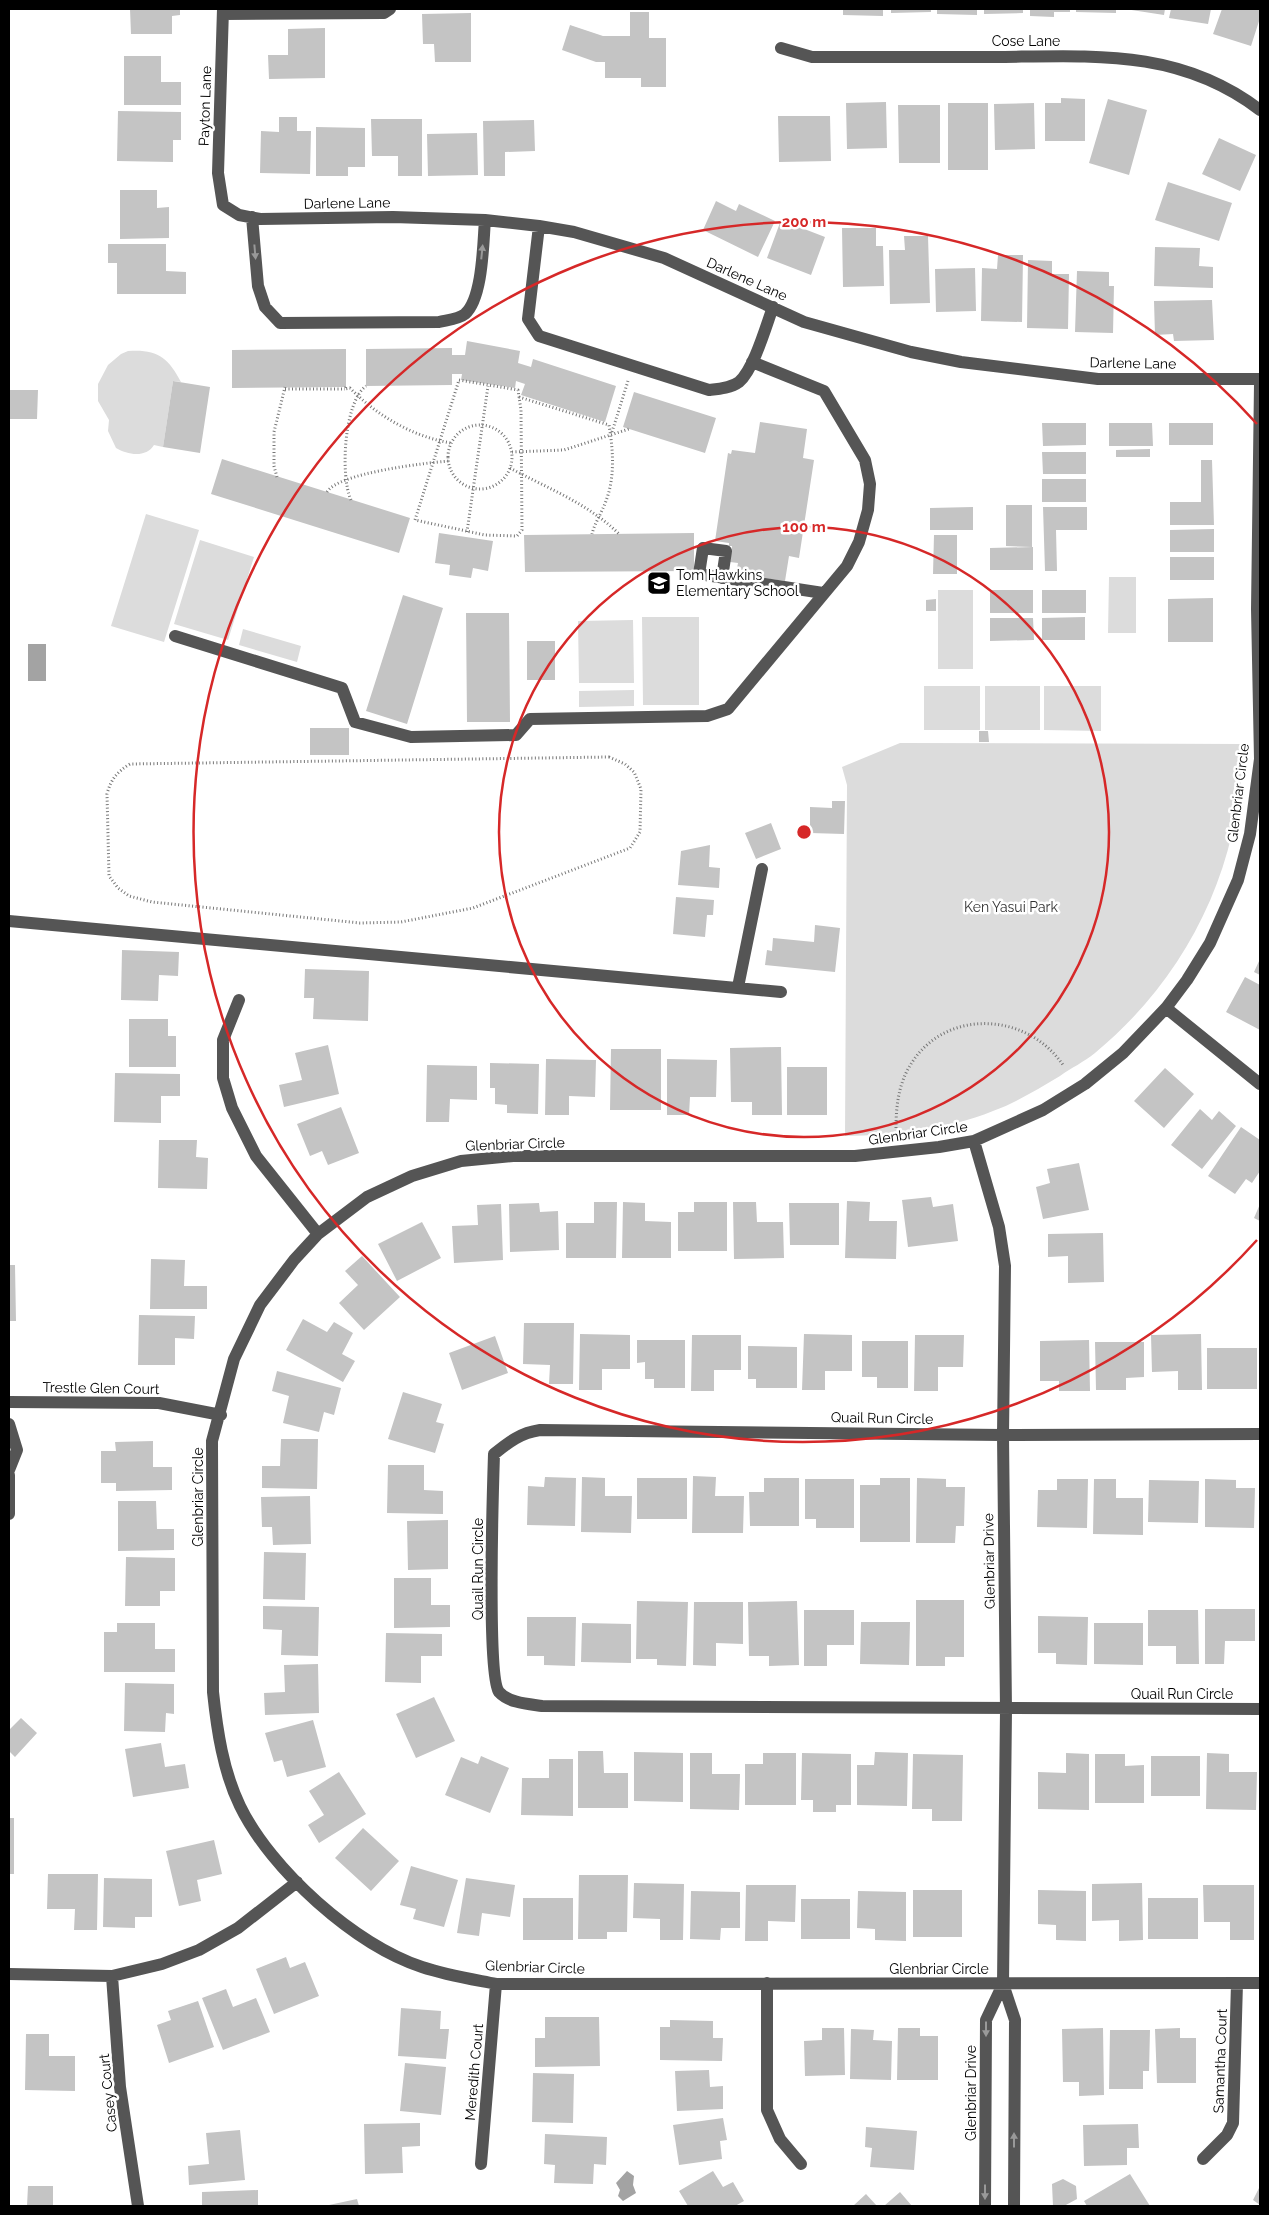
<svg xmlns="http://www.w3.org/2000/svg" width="1269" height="2215" font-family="Raleway,sans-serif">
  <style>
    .green { fill: #dcdcdc }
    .water { fill: #a3a3a3 }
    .building { fill: #c4c4c4 }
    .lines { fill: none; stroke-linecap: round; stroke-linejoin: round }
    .path { stroke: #777; stroke-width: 3; stroke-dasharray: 1 2.5; stroke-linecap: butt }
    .minor { stroke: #555; stroke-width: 12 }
    .oneway { fill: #999 }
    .ring { fill: none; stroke: #d62828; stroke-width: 2.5 }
    .labels { text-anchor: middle; stroke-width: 5; stroke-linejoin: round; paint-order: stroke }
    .street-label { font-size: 14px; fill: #000; stroke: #fff }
    .poi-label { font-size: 14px; fill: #000; stroke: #fff; text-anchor: start }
    .park-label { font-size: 14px; fill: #333; stroke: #fff }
    .centre { fill: #d62828; stroke: #fff; stroke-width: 2.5 }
    .ring-label { font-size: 15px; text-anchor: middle; font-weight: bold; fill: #d62828; stroke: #fff; stroke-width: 5; stroke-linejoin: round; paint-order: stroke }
  </style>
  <rect width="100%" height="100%" fill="#fff"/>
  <path class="green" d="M128,351c29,-2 40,6 53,31l-8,-1 -10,66 -9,-2c-8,13 -26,10 -38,3l-8,-17 1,-11 -11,-19v-17l10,-19 13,-11z
    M146,514l53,16 -35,112 -53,-16z
    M200,540l54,17 -26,83 -54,-16z
    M1109,577h27v56h-28z
    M938,590h35v79h-35z
    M642,617h57v88h-56z
    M633,620l1,63h-55l-1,-62z
    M243,629l58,17 -4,16 -58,-17z
    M924,686h56v44h-56z
    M985,686h55v44h-55z
    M1044,686h57v45l-57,-1z
    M634,690v16l-55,1v-16z
    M900,743l343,1c-2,122 -54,231 -148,309 -11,9 -24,15 -35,23 -22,13 -43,26 -67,35 -47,19 -98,24 -148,25l2,-351 -5,-18z"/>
  <path class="water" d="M28,644h18v37h-18z
    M627,2171l7,5 -1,9 3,8 -13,8 -5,-5 2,-6 -4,-7z"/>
  <path class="building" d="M130,9h50v6l-8,1v18h-41z
    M843,9h40v7l-40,-1z
    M891,9h40v3l-40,1z
    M937,9h40v6l-40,-1z
    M984,9h39v4l-39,1z
    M1030,9h40v3h-16v5l-24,-1z
    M1076,9h40v4l-40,-1z
    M1125,9h40l-1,6z
    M1171,9h40l-3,15 -39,-6z
    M1222,9h38v9l-9,28 -38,-12z
    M630,12h19v26h17v49h-25v-9h-36v-16h-9l-34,-12 8,-25 33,11h27z
    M471,13v49h-36l-1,-18h-11l-1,-30z
    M325,28v50l-56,1 -1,-24h20v-26z
    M124,56h37v26h20v23h-57z
    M1061,98l24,1v42h-40v-38h16z
    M1108,99l39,11 -18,65 -40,-12z
    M886,102l1,46 -40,1 -1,-46z
    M948,103h40v67h-40z
    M1034,103l1,46 -40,1 -1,-46z
    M898,105h42v58h-41z
    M118,111l63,1v28h-8v22l-56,-1z
    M778,116h52l1,45 -52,1z
    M279,117h18v14h14l-1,43 -50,-1 1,-42 18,1z
    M371,119h51v57h-24v-20h-26z
    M534,120l1,31 -30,1v24h-21l-1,-55z
    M316,127l49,1v39h-17v9h-32z
    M477,133l1,42 -50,1 -1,-42z
    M1219,138l37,17 -16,36 -38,-17z
    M1168,182l64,21 -13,38 -64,-21z
    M120,190h37v18l12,-1v31l-49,1z
    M716,201l20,10 3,-7 36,17 -17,36 -55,-27z
    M781,220l44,17 -14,38 -44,-17z
    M842,228h34v18h7l1,40 -41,1z
    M904,236h24l2,67 -40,1 -1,-54h16z
    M108,244h58v27l20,1v22h-69v-31h-9z
    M1155,247l45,1 -1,18 14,1v21l-59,-2z
    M998,255h25l-1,67 -41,-1 1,-53 15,1z
    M1028,260l24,1v13h17l-1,55 -41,-1z
    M975,268l1,43 -40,1 -1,-43z
    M1077,271l32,1v14h5l-1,47 -38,-1z
    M1212,300l2,40 -40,1 -1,-7 -18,1 -1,-34z
    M467,341l53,10 -2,12 13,4 2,-8 83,27 -11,36 -84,-27 4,-11 -9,-3 -1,7 -54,-8 1,-6h-10v11l-86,1v-37l86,-1v7h13z
    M346,349v38l-114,1v-38z
    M173,381l37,6 -10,66 -37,-6z
    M9,390h29l-1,29h-28z
    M634,392l82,26 -11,35 -82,-26z
    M760,422l47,7 -4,29 11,2 -15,98 -10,-2 -4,25 -49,-7 2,-11 -8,-1 2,-16h-3v-3l-14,-2 13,-88 3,1 1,-4 23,3z
    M1042,423h44v22l-43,1z
    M1109,423h43l1,23h-44z
    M1169,423h44v22h-44z
    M1150,449v8h-34v-7z
    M1042,452h44v22h-43z
    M222,459l188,59 -11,35 -188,-59z
    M1201,460h11l2,65h-44v-23h31z
    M1042,479h44v23h-44z
    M1006,505h26v42l-26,-1z
    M973,507v23h-43v-22z
    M1043,507h44v23h-31l1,41h-12z
    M1214,529v23h-44v-22z
    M439,533l54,8 -5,30 -15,-3 -2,10 -22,-3 1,-10 -15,-2z
    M694,533v38l-169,1 -1,-37z
    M934,535h23v39h-24z
    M1033,547v23h-43v-22z
    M1170,557h44v23h-44z
    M990,590h43v23h-43z
    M1042,590h44v23h-44z
    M403,595l40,13 -36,116 -41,-13z
    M1213,598v44h-45v-43z
    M936,599v12h-10v-11z
    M466,613h43l1,109h-43z
    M1085,617v23h-43v-22z
    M990,618h43l1,22 -44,1z
    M527,641h28v39h-28z
    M310,728h39v27h-39z
    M979,731h9l1,11h-10z
    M832,801h13l-1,33 -34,-1v-26l22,1z
    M771,823l10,26 -25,10 -11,-26z
    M710,845l-1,22 11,1 -1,20 -41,-3 3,-34z
    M676,897l38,3 -1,15h-6l-2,22 -32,-3z
    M815,925l25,3 -5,44 -70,-7 2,-15 5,1 1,-13 41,4z
    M122,950l57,2 -1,24 -19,-1 -1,26 -37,-1z
    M1260,959v16l-6,-3z
    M305,969l64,2 -1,50 -55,-2 1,-21h-10z
    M1245,977l15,8v45l-34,-18z
    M129,1019h39v17h8v31h-47z
    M328,1045l11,49 -55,13 -5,-22 23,-5 -7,-27z
    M781,1047l1,68h-30v-13h-21l-1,-54z
    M611,1049h50v61h-51z
    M546,1059l50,1 -1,37 -26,-1v19h-24z
    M667,1059l50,1 -1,37h-26l-1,18h-22z
    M490,1063l49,1 -1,50 -31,-1v-8l-12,-1v-16h-5z
    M427,1065l50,1v34l-27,-1 -1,23h-23z
    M787,1067h40v48h-40z
    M1165,1068l29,26 -30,34 -30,-27z
    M115,1073l65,1v22h-19v27l-47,-1z
    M341,1107l18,46 -31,12 -6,-14 -12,5 -13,-32z
    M1200,1109l12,11 7,-9 17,15 -34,43 -31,-24z
    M1241,1127l19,13v31l-8,12 -6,-4 -11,15 -27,-18z
    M159,1140h38l-1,17 12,1 -1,31 -49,-1z
    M1079,1163l10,47 -46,9 -7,-32 14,-4 -3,-14z
    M931,1197l2,10 20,-3 5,37 -50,6 -6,-47z
    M847,1201l23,1 -1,19h28l-1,38 -51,-1z
    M594,1202h23l-1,56h-50v-35h28z
    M623,1202l22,1v18l26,1v36h-49z
    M694,1202h33v49h-49v-39h16z
    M733,1202h23l1,20h26l1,36 -50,1z
    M539,1203l1,9 18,-1 1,39 -49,2 -1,-48z
    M789,1203h50v42h-49z
    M501,1204l2,56 -49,3 -2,-37 26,-1 -1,-20z
    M1260,1204v17l-6,-3z
    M422,1222l19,36 -44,23 -19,-37z
    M1103,1233l1,49 -36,1v-27l-20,1v-23z
    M362,1256l38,41 -36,33 -25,-27 19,-18 -13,-14z
    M151,1259l34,1 -1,26h23v23h-57z
    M9,1265h6l1,56h-7z
    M139,1315l56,1 -1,23 -19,-1v27h-37z
    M303,1319l24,13 7,-10 19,11 -11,21 13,7 -12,21 -57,-32z
    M524,1323h50l-1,61h-24l1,-19 -27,-1z
    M580,1334l50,1v34h-28v21h-23z
    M804,1334l48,1v36h-27v19h-23z
    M1201,1334l1,56h-24v-19l-26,1 -1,-37z
    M692,1335h49v35h-27v21h-23z
    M915,1335h49l-1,32h-25v24h-24z
    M495,1336l13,37 -46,17 -13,-37z
    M637,1340h48v48h-31v-9h-9v-17l-8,1z
    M1089,1340l1,51h-31v-10h-19v-40z
    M862,1341h46v47h-31v-11h-15z
    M1095,1342h49v35l-18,1v12h-30z
    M748,1346l49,1v41h-41v-9h-8z
    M1207,1348h50v41h-50z
    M277,1371l64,17 -7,27 -10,-3 -5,20 -36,-9 6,-27 -17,-5z
    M403,1392l39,12 -6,18 8,2 -9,29 -47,-14z
    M281,1439h37l-1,50 -55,-1v-22h18z
    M153,1441v26h19v23l-56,1v-8h-15v-32h15l-1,-9z
    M388,1465h36v25l19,1v23l-56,-1z
    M693,1476l23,1 -1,19h29l-1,37h-51z
    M545,1477l31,1 -1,48 -48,-1 1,-39 16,1z
    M582,1477l23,1v18h27l-1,37 -50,-1z
    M637,1478h50v41h-50z
    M764,1478h35v48h-49l-1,-34h15z
    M880,1478h30v64h-50v-57h20z
    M917,1478l29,1v8h19l-1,39h-8l-1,17h-39z
    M805,1479h49v49h-38v-9h-11z
    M1057,1479h31l-1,49 -50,-1 1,-37h19z
    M1094,1479h22v19h27v37l-50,-1z
    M1205,1479l31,1v8h19l-1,40 -49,-1z
    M1149,1480l50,1 -1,42 -50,-1z
    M310,1496l1,48 -38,1 -1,-18h-10l-1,-30z
    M118,1501h38l1,28h17v21l-56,1z
    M448,1520v49l-40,1 -1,-49z
    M264,1552l42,1 -1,47 -42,-1z
    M126,1557l49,1v33h-15v15h-35z
    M394,1578h37v27h19v22l-56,1z
    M916,1600h48v57h-19v9h-29z
    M637,1601l51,1 -2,64 -29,-1v-6h-21z
    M797,1601l2,64 -30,1v-10h-20l-1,-54z
    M694,1602h49v42l-27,-1v23l-23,-1z
    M263,1606l56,1 -1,49 -37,-1 1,-25 -19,-1z
    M1205,1609h50v32h-30l-1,23h-19z
    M804,1610h50v35h-27v21h-23z
    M1148,1610h50l1,54h-23v-18h-28z
    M1038,1616l50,1 -1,48 -31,-1v-11h-18z
    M527,1617h49l-1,49 -31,-1v-9h-17z
    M861,1622h49l-1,43 -49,-1z
    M117,1623h38v26h20v23h-71v-40h13z
    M582,1623l49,1v39l-50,-1z
    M1094,1623h49v42l-49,-1z
    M386,1633l56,1v22h-21v27l-36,-1z
    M318,1664l1,49 -54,2 -1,-22 21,-1 -1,-27z
    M125,1683l49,1v30l-8,-1 -1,19 -41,-1z
    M434,1697l21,44 -39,17 -20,-44z
    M21,1718l16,15 -22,24 -6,-6v-21z
    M313,1720l13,47 -39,10 -5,-17 -8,2 -9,-29z
    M161,1743l4,24 20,-3 4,24 -56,9 -8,-48z
    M578,1751h25l1,22h24v35h-50z
    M634,1752l49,1v49l-49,-1z
    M875,1752l33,1 -1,53 -50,-1v-40h17z
    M690,1753h22v21h28l-1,36 -49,-1z
    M763,1753h33v52h-51v-41h18z
    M802,1753l49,1v51h-15v7h-23v-12h-12z
    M1066,1753l23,1v56l-51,-1v-37l28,1z
    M1207,1753l22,1v18h28l-1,38 -50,-1z
    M913,1754l50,1 -1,66h-30v-12h-20z
    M1095,1754h30v12l19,-1v38h-49z
    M481,1756l28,12 -19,45 -45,-18 16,-38 17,7z
    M1151,1756h49v40h-49z
    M549,1759h24v57l-52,-1 1,-37h27z
    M339,1772l27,42 -47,29 -11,-18 16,-10 -15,-24z
    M9,1818h5v56h-5z
    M363,1828l36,33 -28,30 -36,-33z
    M214,1840l8,34 -25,6 4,21 -22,5 -13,-55z
    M411,1866l47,14 -14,47 -31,-8 3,-10 -16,-4z
    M48,1874h50l-1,56h-23l1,-21h-28z
    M579,1875h49l-1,57h-20v7h-29z
    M104,1878l48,1v38h-17v11l-32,-1z
    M466,1878l49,7 -5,32 -28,-4 -3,23 -22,-3z
    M634,1883l50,1 -1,56h-23v-21l-27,-1z
    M1142,1883l1,57 -24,1v-21l-27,1v-37z
    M746,1885h50l-1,37 -27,-1v20h-23z
    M1203,1885h51v55h-24v-18h-26z
    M913,1890h49v47h-49z
    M1038,1890l48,1v50l-30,-1v-15l-18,-1z
    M691,1891l49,1v36h-19l-1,12 -30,-1z
    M858,1891l48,1v49l-31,-1v-11l-18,-1z
    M523,1898h50v42h-50z
    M1148,1898h50v41h-50z
    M801,1899h49v40h-49z
    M286,1957l4,11 15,-6 14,34 -45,18 -18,-45z
    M226,1989l7,18 23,-9 14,34 -47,18 -21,-52z
    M198,2001l16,46 -45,16 -12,-38 14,-5 -3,-9z
    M401,2008l40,3 -1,18h9l-3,30 -48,-3z
    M545,2017h54l1,49 -65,1v-29h10z
    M670,2020l43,1v17h10l-1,23 -62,-1v-33h10z
    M822,2028h22l1,47 -40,1 -1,-35 18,-1z
    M898,2028h22v8h18v44h-41z
    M1103,2028l1,67 -25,1v-14h-16l-1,-53z
    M1180,2028v10h16v45h-39l-2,-54z
    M851,2029l23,1 -1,10 19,1 -1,39 -41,-1z
    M1110,2030h40l-1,41h-6v18h-34z
    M26,2034h23v22h26v35l-50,-1z
    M405,2063l41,4 -5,48 -41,-4z
    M709,2070l1,17 13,-1v23l-46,2 -2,-40z
    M533,2073l41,1 -1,49 -41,-1z
    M723,2118l4,22 -7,1 2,18 -43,6 -6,-40z
    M420,2123v23l-18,1 1,26 -38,1 -1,-50z
    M1138,2124l1,24h-12v17l-43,1 -1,-41z
    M866,2127l51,4 -3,39 -44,-3 2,-19 -7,-1z
    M240,2130l5,50 -56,5 -1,-19 21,-2 -3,-31z
    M545,2134l62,3 -1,28 -12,-1 -1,20 -39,-1 1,-18 -11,-1z
    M713,2171l10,16 10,-5 11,19 -9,5h-47l-9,-15z
    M1130,2174l20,32h-63l-3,-5z
    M1063,2179l13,7 1,13 -13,7h-11l-1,-22z
    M28,2186h25v20h-26z
    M1260,2186v19l-7,-5z
    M258,2190v16h-56v-14z
    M900,2192l12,14h-28z
    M866,2194l11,12h-24z
    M357,2199l2,7h-30v-1z"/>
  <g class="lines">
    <path class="path" d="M459,380l59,10 3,20 1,120 -5,6 -32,-1 -70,-15z
      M346,387l-1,2 5,-1c27,28 64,49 101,55
      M285,389h60
      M519,397l90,28c4,24 6,50 -2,73 -4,13 -12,24 -15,36
      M448 457a32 32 0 1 1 64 0a32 32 0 1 1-64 0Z
      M612,432l16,-51
      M512,452l52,-2 65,-21
      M510,468c37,20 79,36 109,66
      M277,477l-3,-11v-34l11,-45
      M327,492c11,-19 98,-29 122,-31
      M351,500c-11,-24 -7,-98 15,-114
      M467,532l21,-146
      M609,757l16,7 9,8 7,17 -1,43 -10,16 -157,60 -72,14 -41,1 -208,-21 -23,-6 -11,-8 -9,-12 -2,-82c4,-15 10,-22 23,-30z
      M896,1128c0,-19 2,-38 10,-55 31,-65 119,-64 157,-8"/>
    <path class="minor" d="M223,9l-5,164 5,32 16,10 21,4 133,-2 92,3 54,6 35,6 90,26 140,64 107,30 50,10 137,17h162
      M223,14l161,-1 6,-4
      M781,48l31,9c61,0 122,0 183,0 96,-1 184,-9 265,53
      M252,217l6,69 7,21 15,16 159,-1c8,-2 20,-3 26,-8 18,-16 18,-71 20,-94
      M539,226l-11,93 11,17 170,54c9,-1 22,-2 30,-8 15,-13 27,-56 34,-75
      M1260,384l-3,225 3,150 -10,75 -12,46 -28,63 -23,37 -21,28 -43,45 -38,31 -42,26 -69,31 -35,6 -84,9h-342l-52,5 -49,15 -45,21 -49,37 -24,26 -34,45 -26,54 -22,82 1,251c4,38 10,79 27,114 31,64 115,139 182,161 24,8 49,12 74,17l764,-1
      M722,578l4,-27 -23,-3 -4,26 124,19
      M175,636l167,52 13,34 56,15 105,-2 14,-16 177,-3 21,-7 119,-143 12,-24 9,-32 2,-26 -5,-24 -41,-69 -72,-29
      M9,921l772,71
      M738,987l24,-118
      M239,1000l-16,40v38l9,30 24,48 62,78
      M1166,1008l94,76
      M974,1141l25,86 6,39 -2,169 3,275 -3,274 12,36 -1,186
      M9,1402l150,1 62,12
      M9,1424l8,26 -8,20
      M1260,1434l-257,1 -463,-5c-20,3 -31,12 -46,24 -1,31 -7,223 5,238 10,11 29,12 43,14l718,3
      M9,1475v39
      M9,1974l103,2 50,-12 37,-14 39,-22 59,-46
      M112,1976l8,111 18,119
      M767,1983v127l13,29 21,25
      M1203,2159l24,-24 6,-12 4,-140
      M481,2164l15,-180
      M985,2206l1,-186 17,-36"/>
  </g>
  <defs><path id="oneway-solid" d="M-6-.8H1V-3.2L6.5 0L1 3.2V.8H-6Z" transform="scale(1.25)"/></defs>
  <g class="oneway">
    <use href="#oneway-solid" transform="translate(255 252) rotate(85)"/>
    <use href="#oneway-solid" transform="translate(482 252) rotate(-84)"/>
    <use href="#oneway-solid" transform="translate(986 2029) rotate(90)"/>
    <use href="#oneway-solid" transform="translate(1014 2140) rotate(-90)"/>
    <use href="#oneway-solid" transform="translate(985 2192) rotate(90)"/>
  </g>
  <g class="ring">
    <circle cx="804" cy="832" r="305"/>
    <path d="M1257 1240A610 610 0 1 1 1257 424"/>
  </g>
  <defs>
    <g id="school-square" transform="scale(1.25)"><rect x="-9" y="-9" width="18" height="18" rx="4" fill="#000" stroke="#fff"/><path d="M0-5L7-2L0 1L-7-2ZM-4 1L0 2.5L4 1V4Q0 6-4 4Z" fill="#fff"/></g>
  </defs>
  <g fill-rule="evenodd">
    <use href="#school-square" x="659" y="583"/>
  </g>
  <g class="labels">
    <g class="street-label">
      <text x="1026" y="46">Cose Lane</text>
      <text transform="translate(205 106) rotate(-88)" y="5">Payton Lane</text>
      <text transform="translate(347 203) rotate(-1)" y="5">Darlene Lane</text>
      <text transform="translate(747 279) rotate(24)" y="5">Darlene Lane</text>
      <text transform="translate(1133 363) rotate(1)" y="5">Darlene Lane</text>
      <text transform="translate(1238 793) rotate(-83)" y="5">Glenbriar Circle</text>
      <text transform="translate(918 1133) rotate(-8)" y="5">Glenbriar Circle</text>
      <text transform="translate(515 1144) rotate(-2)" y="5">Glenbriar Circle</text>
      <text transform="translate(101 1388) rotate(1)" y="5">Trestle Glen Court</text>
      <text transform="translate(882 1418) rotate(1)" y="5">Quail Run Circle</text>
      <text transform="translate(198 1497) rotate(-90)" y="5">Glenbriar Circle</text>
      <text transform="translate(989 1561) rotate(-91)" y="5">Glenbriar Drive</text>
      <text transform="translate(478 1569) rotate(-90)" y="5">Quail Run Circle</text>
      <text x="1182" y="1699">Quail Run Circle</text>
      <text transform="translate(535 1967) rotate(2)" y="5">Glenbriar Circle</text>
      <text x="939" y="1974">Glenbriar Circle</text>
      <text transform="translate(1220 2061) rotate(-88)" y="5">Samantha Court</text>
      <text transform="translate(474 2072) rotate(-85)" y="5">Meredith Court</text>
      <text transform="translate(108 2093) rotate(-96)" y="5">Casey Court</text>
      <text transform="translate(971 2093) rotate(-90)" y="5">Glenbriar Drive</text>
    </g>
    <g class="poi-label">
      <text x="676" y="580">Tom Hawkins<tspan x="676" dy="16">Elementary School</tspan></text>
    </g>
    <g class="park-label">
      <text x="1011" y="912">Ken Yasui Park</text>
    </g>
  </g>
  <circle cx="804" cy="832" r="8" class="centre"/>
  <g class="ring-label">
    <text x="804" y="227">200 m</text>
    <text x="804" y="532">100 m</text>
  </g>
  <rect width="1269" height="2215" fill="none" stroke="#000000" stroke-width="20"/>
</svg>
